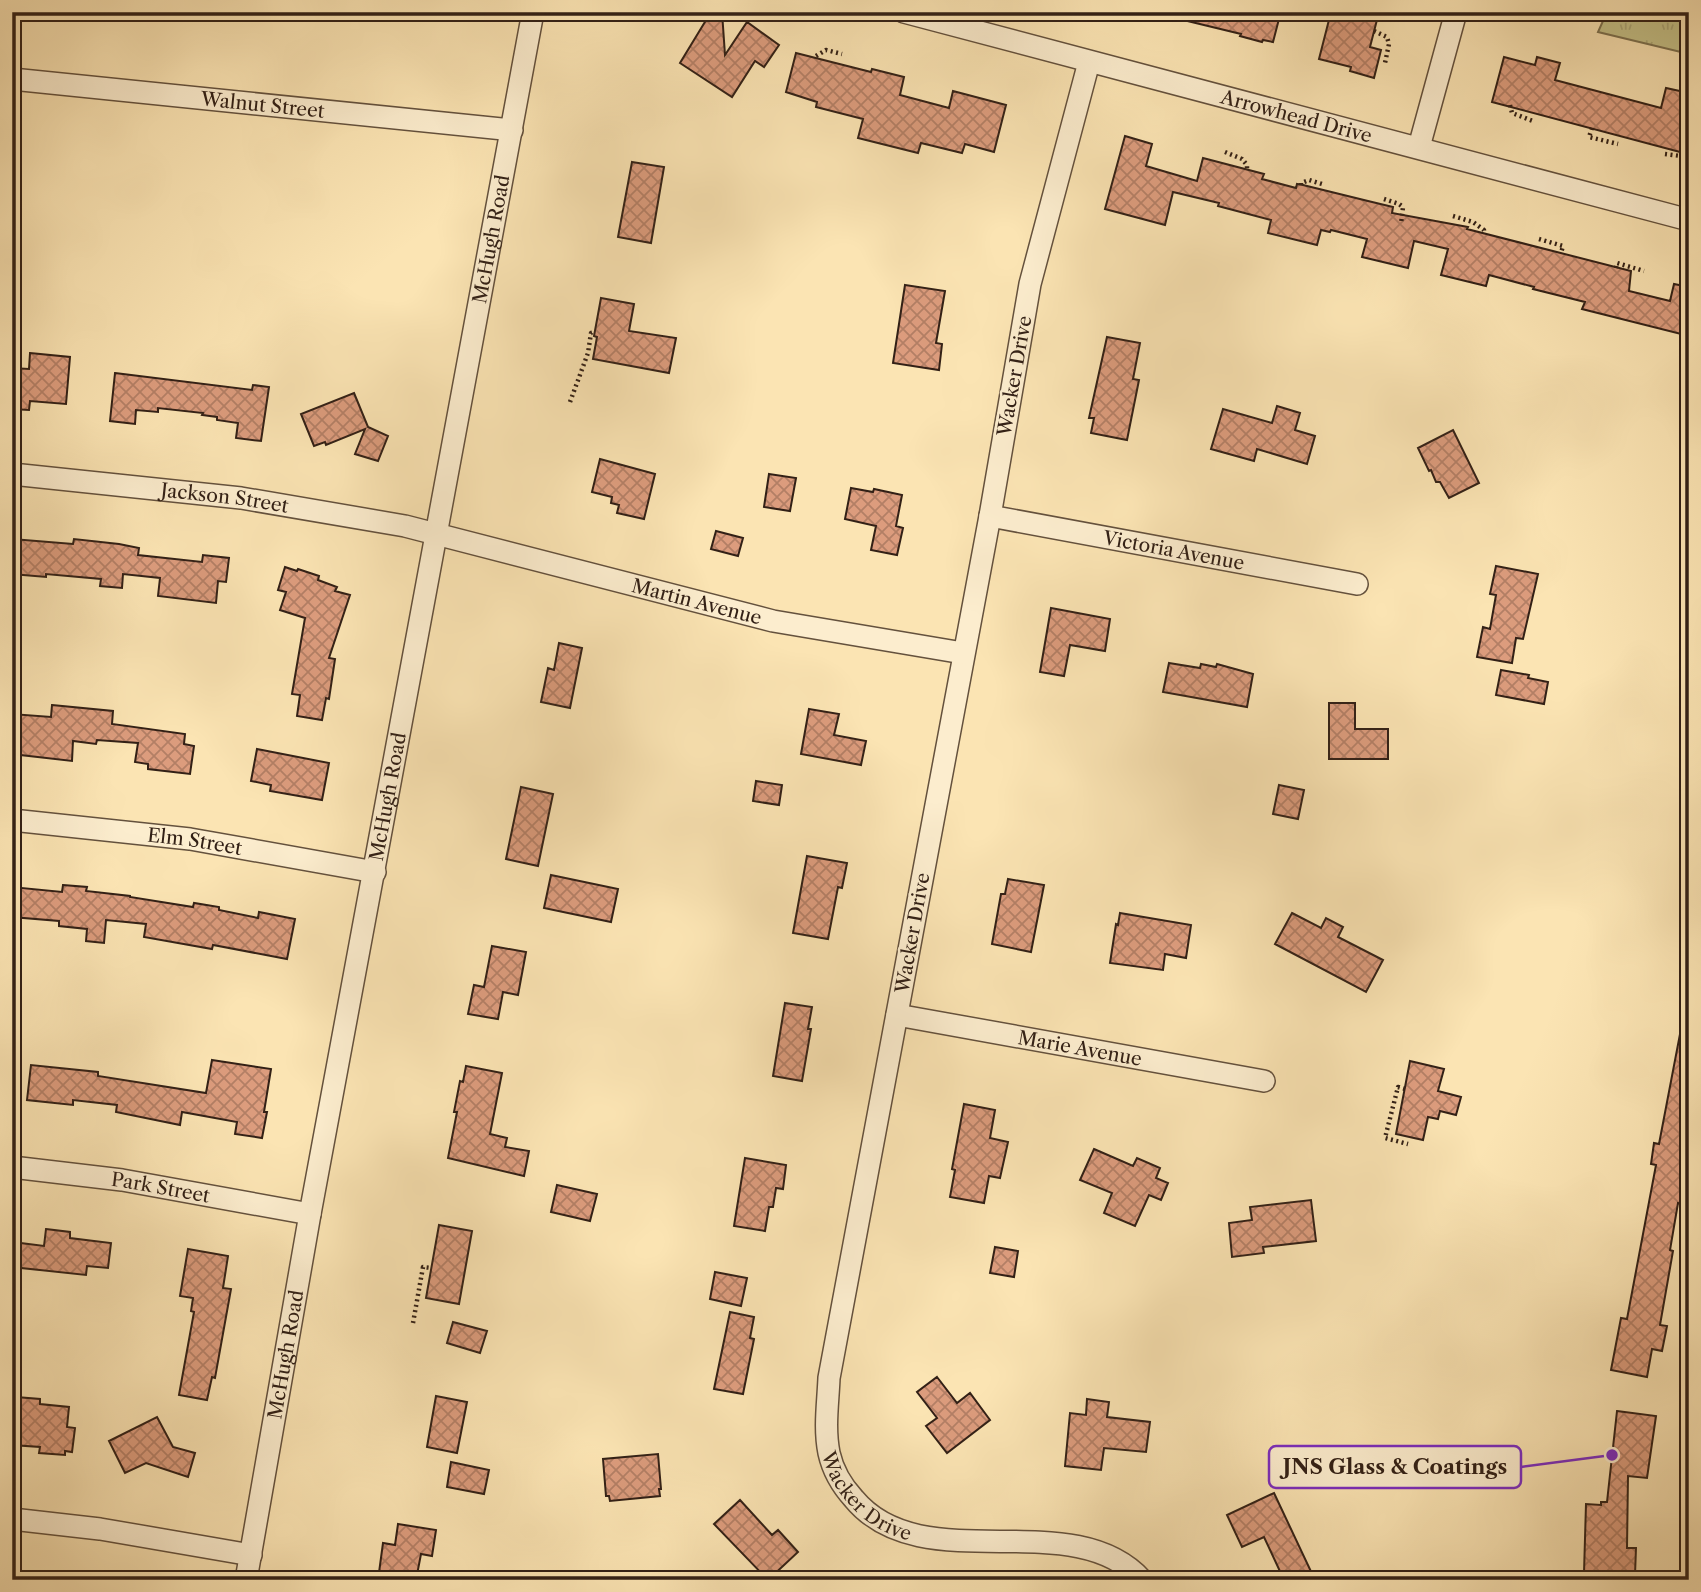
<svg xmlns="http://www.w3.org/2000/svg" width="1701" height="1592" font-family="'Libre Caslon Text',serif">
  <style>
    .grass { fill: url(#grass-tufts); stroke: #7c7150; stroke-width: 2 }
    .building { fill: url(#building-cross-hatch); stroke: #322016; stroke-width: 2 }
    .lines { fill: none; stroke-linecap: round; stroke-linejoin: round }
    .street-casing { stroke: #64513d; stroke-width: 24 }
    .path { stroke: #322016; stroke-width: 4.5; stroke-dasharray: 2 3.5; stroke-linecap: butt }
    .street { stroke: #fcedce; stroke-width: 21 }
    .labels { text-anchor: middle; stroke-width: 5; stroke-linejoin: round; paint-order: stroke }
    .street-label { font-size: 19px; fill: #322016; stroke: #fcedce }
    .leader { fill: none; stroke: #7b2cbf; stroke-width: 2.5 }
    .callout-dot { fill: #7b2cbf; stroke: #fcedce; stroke-width: 2.5 }
    .callout { fill: #fcedce; stroke: #7b2cbf; stroke-width: 2.5 }
    .callout-label { font-size: 21px; text-anchor: middle; font-weight: bold; fill: #322016 }
  </style>
  <defs>
    <pattern id="grass-tufts" width="24" height="20" patternUnits="userSpaceOnUse" patternTransform="scale(1.75)"><rect width="24" height="20" fill="#c5c289"/><path d="M3 7l-1-3M5 7V3M7 7l1-3M15 17l-1-3M17 17v-4M19 17l1-3" fill="none" stroke="#aaa676"/></pattern>
    <pattern id="building-cross-hatch" width="8" height="8" patternUnits="userSpaceOnUse" patternTransform="scale(1.75)"><rect width="8" height="8" fill="#dc9c7d"/><path d="M0 0l8 8M0 8l8-8" fill="none" stroke="#b37f65"/></pattern>
  </defs>
  <rect width="100%" height="100%" fill="#fbe4b3"/>
  <filter id="stains"><feTurbulence type="fractalNoise" baseFrequency=".00286" numOctaves="4"/><feColorMatrix values="0 0 0 0 .2 0 0 0 0 .09 0 0 0 0 .02 0 0 0 .5 -.17"/></filter>
  <radialGradient id="worn" r=".72"><stop offset=".6" stop-color="#630" stop-opacity="0"/><stop offset="1" stop-color="#630" stop-opacity=".3"/></radialGradient>
  <path class="grass" d="M1607,12h82v42l-91,-22z"/>
  <path class="building" d="M711,12h11l3,43 22,-33 32,23 -15,22 -9,-6 -23,36 -52,-34z
    M1180,12h91l-1,4 9,3 -6,23 -10,-2 -1,2 -22,-6 1,-2 -62,-15z
    M1331,12h48l-9,35 11,3 -7,28 -24,-7 1,-4 -32,-8z
    M796,53l75,19 1,-3 32,8 -4,18 49,13 4,-17 53,14 -12,47 -29,-8 -3,9 -41,-10 -3,10 -60,-15 5,-19 -47,-12 1,-5 -31,-10z
    M1504,57l31,8 2,-8 23,6 -5,17 106,28 5,-20 23,5v40l-4,-1 -5,20 -188,-50z
    M1125,136l27,8 -6,22 51,15 6,-23 61,16 -2,5 34,9 1,-4 6,1 65,16 25,6 -1,6 76,14 -1,2 164,42 -2,20 41,10 4,-17 15,3v49l-107,-27 3,-7 -52,-13 1,-2 -45,-12 -3,11 -45,-11 7,-26 -34,-8 -6,27 -46,-11 5,-18 -36,-9 -1,2 -9,-2 -4,15 -49,-12 3,-13 -53,-14 1,-3 -46,-11 -8,33 -60,-16z
    M632,162l32,5 -13,76 -33,-6z
    M905,285l40,6 -9,52 6,1 -3,26 -46,-7z
    M601,298l33,6 -5,27 47,7 -7,35 -76,-14 4,-22 -3,-1z
    M1107,337l33,6 -7,36 6,1 -12,60 -36,-7 3,-15h-5z
    M30,353l40,4 -4,47 -36,-3 -1,9 -17,-1v-41l17,1z
    M115,373l137,17 1,-5 16,2 -8,54 -25,-3 2,-15 -21,-3v-3l-15,-2 1,-2 -45,-5v4l-22,-2 -1,14 -25,-3z
    M354,393l14,34 20,9 -10,25 -23,-7 10,-25 -39,16 -1,-3 -11,4 -13,-32z
    M1277,406l23,7 -5,17 20,6 -8,28 -50,-15 -3,12 -43,-12 12,-40 49,14z
    M1453,430l26,53 -30,15 -9,-16h-4l-5,-12 -2,1 -11,-23z
    M600,459l55,15 -11,45 -27,-6 2,-8 -8,-2 1,-6 -20,-5z
    M769,474l27,4 -6,33 -26,-4z
    M851,488l22,4 1,-3 28,6 -6,31 7,2 -6,27 -26,-5 5,-24 -31,-7z
    M716,531l27,7 -5,18 -27,-7z
    M12,539l61,5 1,-5 45,5 20,4 -1,7 64,7 1,-7 26,3 -3,24 -8,-1 -2,22 -58,-7 2,-18 -37,-4 -1,14 -22,-2 1,-7 -55,-5v3l-34,-3z
    M1496,566l42,8 -15,65 -7,-1 -4,25 -35,-6 6,-30 7,2 6,-34 -6,-1z
    M285,567l12,4 1,-2 21,7 -1,4 19,7 -2,4 15,4 -21,63 6,1 -6,40 -3,-1 -4,22 -25,-4 3,-21 -8,-1 13,-76 -25,-8 6,-18 -8,-2z
    M1051,608l59,11 -5,32 -35,-6 -6,31 -24,-4z
    M559,643l23,5 -12,60 -29,-6 7,-34 6,2z
    M1169,663l31,5 1,-4 15,3 1,-3 36,10 -6,33 -84,-15z
    M1501,670l28,5 -1,3 20,4 -4,22 -48,-9z
    M1329,703h26v26h33v30h-59z
    M52,705l61,6 -1,13 73,10 -1,10 10,2 -4,28 -42,-5v-5l-13,-2 3,-19 -41,-3 -1,4 -23,-3 -1,20 -60,-7v-40l39,3z
    M809,709l30,5 -5,21 32,6 -5,24 -60,-11z
    M257,749l72,14 -7,37 -52,-9 1,-6 -20,-4z
    M756,781l26,4 -3,20 -26,-4z
    M1279,785l25,5 -6,29 -25,-5z
    M521,787l32,7 -15,72 -32,-7z
    M807,856l40,7 -5,25 -4,-1 -10,52 -35,-6z
    M551,875l67,14 -7,33 -67,-14z
    M1008,879l36,6 -13,67 -39,-8 9,-50h4z
    M63,885l24,2 -1,4 44,5v1l63,10 1,-4 25,4v3l39,8 1,-6 36,7 -8,40 -74,-14 -1,4 -68,-12 2,-13 -40,-4 -2,23 -18,-2 1,-12 -28,-3v-5l-47,-4v-30l50,5z
    M1120,913l71,12 -5,33 -21,-4 -2,16 -53,-7 6,-39 2,1z
    M1292,913l29,15 5,-10 17,9 -5,10 45,23 -17,32 -91,-48z
    M492,946l34,6 -8,43 -15,-3 -5,27 -30,-5 6,-29 10,2z
    M785,1003l27,4 -4,22h3l-9,52 -29,-5z
    M1680,1034l9,1v151l-3,-1 -4,19 -4,-1 -8,47 3,1 -13,74 7,1 -5,25 -10,-2 -5,28 -36,-7 10,-52 6,1 29,-154 -5,-1 3,-21 5,1z
    M212,1060l59,9 -7,43h3l-5,26 -27,-4 2,-12 -55,-10 -2,13 -64,-13 1,-7 -44,-5v5l-46,-5 4,-35 67,7v4l108,17z
    M1410,1061l34,8 -6,22 23,6 -5,18 -16,-4 -2,8 -10,-2 -5,23 -27,-6z
    M466,1066l36,7 -12,61 17,4 -2,9 24,4 -5,25 -76,-18 9,-46h-3l6,-31 3,1z
    M964,1104l31,6 -5,28 18,4 -8,36 -11,-2 -5,27 -34,-6 5,-27 -3,-1z
    M1094,1149l39,17 4,-8 23,10 -4,10 12,5 -7,17 -12,-5 -14,31 -31,-13 8,-20 -32,-13z
    M745,1158l41,7 -3,24 -7,-1 -3,19h-4l-4,24 -31,-5z
    M557,1185l40,9 -7,27 -39,-9z
    M1311,1200l5,41 -53,6 1,6 -32,4 -3,-34 23,-3 -2,-13z
    M439,1225l33,6 -13,73 -33,-6z
    M46,1229l24,3v6l41,5 -3,25 -21,-2 -1,9 -74,-8v-25l32,4z
    M995,1247l23,4 -4,26 -24,-4z
    M188,1249l40,7 -5,32 8,1 -16,89 -3,-1 -5,23 -28,-5 15,-83 -3,-1 2,-13 -13,-2z
    M715,1272l32,6 -6,28 -31,-7z
    M730,1312l24,5 -4,21 4,1 -11,55 -29,-5z
    M453,1322l34,9 -7,22 -33,-10z
    M937,1377l20,26 13,-10 20,27 -43,33 -21,-27 11,-8 -20,-26z
    M436,1396l31,6 -10,51 -30,-6z
    M16,1397l24,2v5l29,3 -2,20 8,1 -3,24 -7,-1v4l-26,-2 1,-6 -28,-2z
    M1087,1399l22,3 -2,15 43,5 -4,30 -42,-4 -3,22 -36,-4 5,-53 16,2z
    M1617,1411l39,5 -9,62 -19,-2 -1,72h9l-1,27 -51,-2 2,-69 15,1v-3h6z
    M157,1417l16,30 22,6 -7,24 -42,-14 -21,10 -16,-32z
    M658,1454l3,35h-2l1,7 -50,5 -1,-5h-3l-3,-37z
    M451,1462l38,8 -5,24 -37,-7z
    M1274,1493l41,87h-31l-20,-43 -22,10 -15,-32z
    M740,1500l32,35 6,-5 20,22 -30,28 -54,-56z
    M398,1524l38,6 -4,26 -11,-2 -5,26h-38l5,-37 12,2z"/>
  <g class="lines">
    <g class="street-casing">
      <g id="street">
        <path id="s1" d="M904,12l785,208"/>
        <path id="s2" d="M1089,62l-59,222 -40,232 -161,862c-1,25 -5,50 0,75 4,18 13,33 25,46 68,82 218,4 288,81"/>
        <path id="s3" d="M12,79l500,51"/>
        <path d="M1419,147l37,-135"/>
        <path id="s4" d="M12,474l229,24 164,28 368,95 190,32"/>
        <path id="s5" d="M990,516l367,68"/>
        <path id="s6" d="M12,820l178,19 185,33"/>
        <path id="s7" d="M897,1015l367,66"/>
        <path id="s8" d="M12,1167l110,13 188,34"/>
        <path d="M12,1519l88,10 151,26"/>
        <path id="s9" d="M246,1580l64,-366 223,-1202"/>
      </g>
    </g>
    <path class="path" d="M1374,31l13,6 2,7 -4,19
      M816,56l10,-6 16,4
      M1510,105l2,8 21,8
      M1592,128l-3,9 29,7
      M1225,152l17,7 5,6v5
      M1665,154l16,2 8,-7
      M1301,185v-2l8,-3 13,4
      M1384,199l15,5 4,3 -2,17
      M1453,216l20,6 11,8v4
      M1539,239l24,7 -2,7
      M1616,268l1,-5 27,8
      M1687,279h2
      M570,402l18,-49 3,-20 4,-1
      M1405,1089l-7,-2 -13,51 23,6
      M413,1323l10,-56 9,1"/>
    <use href="#street" class="street"/>
  </g>
  <g class="labels">
    <g class="street-label">
      <text dy="7" stroke="none"><textPath href="#s3" startOffset="252">Walnut Street</textPath></text>
      <text dy="7" stroke="none"><textPath href="#s1" startOffset="406">Arrowhead Drive</textPath></text>
      <text dy="7" stroke="none"><textPath href="#s9" startOffset="1363">McHugh Road</textPath></text>
      <text transform="translate(1014 376) rotate(-80)" y="7">Wacker Drive</text>
      <text dy="7" stroke="none"><textPath href="#s4" startOffset="214">Jackson Street</textPath></text>
      <text dy="7" stroke="none"><textPath href="#s5" startOffset="187">Victoria Avenue</textPath></text>
      <text dy="7" stroke="none"><textPath href="#s4" startOffset="698">Martin Avenue</textPath></text>
      <text dy="7" stroke="none"><textPath href="#s9" startOffset="796">McHugh Road</textPath></text>
      <text dy="7" stroke="none"><textPath href="#s6" startOffset="184">Elm Street</textPath></text>
      <text transform="translate(912 933) rotate(-80)" y="7">Wacker Drive</text>
      <text dy="7" stroke="none"><textPath href="#s7" startOffset="186">Marie Avenue</textPath></text>
      <text dy="7" stroke="none"><textPath href="#s8" startOffset="150">Park Street</textPath></text>
      <text dy="7" stroke="none"><textPath href="#s9" startOffset="229">McHugh Road</textPath></text>
      <text dy="7" stroke="none"><textPath href="#s2" startOffset="1477">Wacker Drive</textPath></text>
    </g>
  </g>
  <path class="leader" d="M1612 1455L1521 1467"/>
  <circle class="callout-dot" cx="1612" cy="1455" r="7"/>
  <rect class="callout" x="1269" y="1446" width="252" height="42" rx="7"/>
  <g class="callout-label">
    <text x="1395" y="1474">JNS Glass &amp; Coatings</text>
  </g>
  <rect width="1701" height="1592" fill="none" stroke="#fbe4b3" stroke-width="42"/>
  <rect x="14" y="14" width="1673" height="1564" fill="none" stroke="#322016" stroke-width="3.5"/>
  <rect x="21" y="21" width="1659" height="1550" fill="none" stroke="#322016" stroke-width="2"/>
  <rect width="100%" height="100%" filter="url(#stains)"/>
  <rect width="100%" height="100%" fill="url(#worn)"/>
</svg>
